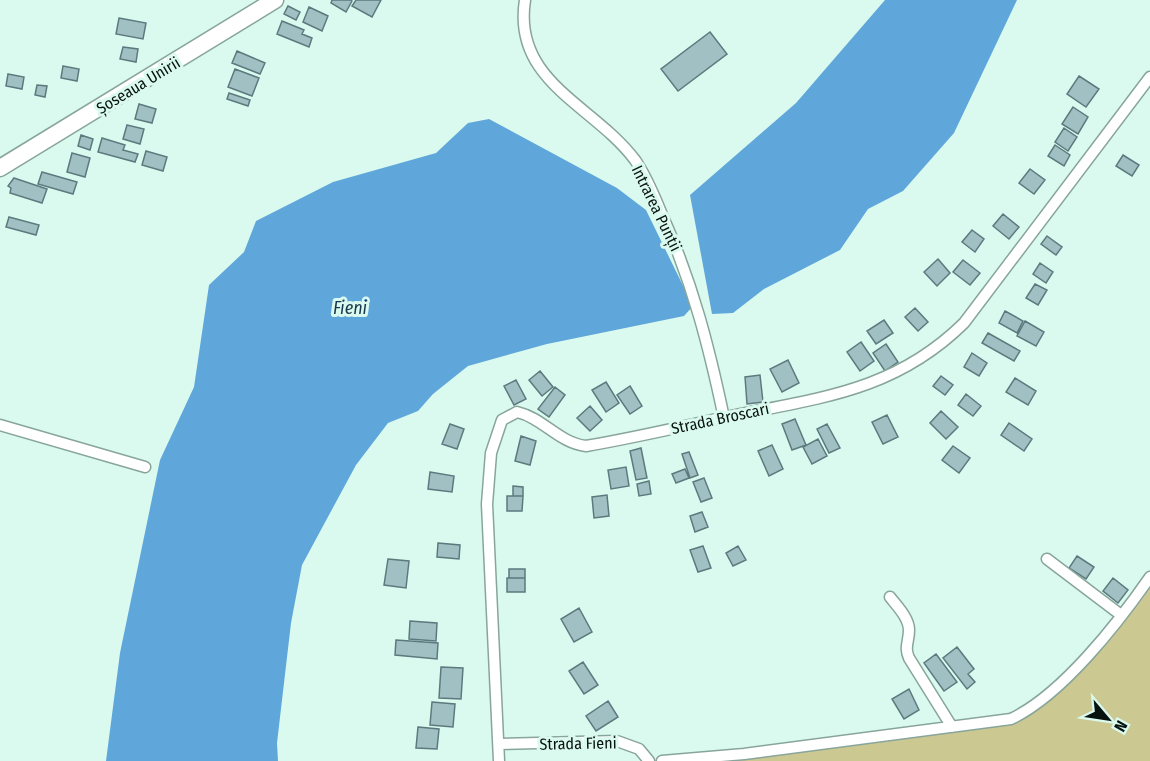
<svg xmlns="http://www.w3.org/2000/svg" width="1150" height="761" font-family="'Fira Sans Condensed',sans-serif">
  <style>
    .green { fill: #ccc892 }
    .water { fill: #5fa7da }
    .building { fill: #a0c0c4; stroke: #5c7a7e; stroke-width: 1.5 }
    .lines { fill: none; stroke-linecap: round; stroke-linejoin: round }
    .minor-casing { stroke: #88a59b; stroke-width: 13 }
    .secondary-casing { stroke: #88a59b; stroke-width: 19 }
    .minor { stroke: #fff; stroke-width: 10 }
    .secondary { stroke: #fff; stroke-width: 16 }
    .labels { text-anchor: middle; stroke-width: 6; stroke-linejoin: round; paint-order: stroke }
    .street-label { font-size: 16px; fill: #081310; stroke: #dbfaef }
    .water-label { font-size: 18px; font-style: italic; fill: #18374d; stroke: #dbfaef }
  </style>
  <rect width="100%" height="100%" fill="#dbfaef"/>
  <path class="green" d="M1150,582v179h-440l316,-45c51,-34 86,-86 124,-134z"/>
  <path class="water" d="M885,0h132l-63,133 -51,58 -35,18 -28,41 -76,39 -31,24 -21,1 -22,-119 106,-92z
    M489,119l128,69 29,22 47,96 -9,10 -137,28 -79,22 -35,28 -15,17 -30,12 -32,42 -54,100 -11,58 -14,120 1,18h-172l14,-108 40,-193 34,-73 15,-102 35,-33 12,-31 77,-39 103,-29 32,-30z"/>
  <path class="building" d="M332,0h19l1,1 -6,11 -15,-9z
    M356,0h25l-9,17 -20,-11z
    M288,6l12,6 -4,8 -12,-6z
    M309,7l19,9 -6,15 -19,-9z
    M119,18l27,5 -3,16 -27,-5z
    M282,21l22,9 -2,4 10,4 -3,9 -32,-13z
    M710,32l17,22 -49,37 -17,-22z
    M123,47l15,2 -2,13 -16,-3z
    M237,51l28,12 -5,11 -28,-11z
    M63,66l16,3 -2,12 -16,-3z
    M235,69l24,9 -7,18 -24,-9z
    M8,74l16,3 -2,12 -16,-3z
    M1079,76l20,13 -13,18 -19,-13z
    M37,85l10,1 -2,11 -10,-2z
    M229,93l21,7 -2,6 -21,-7z
    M139,104l17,5 -4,14 -17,-4z
    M1073,107l15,10 -10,17 -16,-10z
    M127,125l17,4 -4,15 -17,-5z
    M1064,128l13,9 -9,14 -13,-9z
    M81,135l12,4 -3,11 -12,-4z
    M102,138l23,7 -2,5 15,4 -3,8 -37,-10z
    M1055,145l15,10 -6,11 -16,-10z
    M146,151l21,6 -4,14 -21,-6z
    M72,153l18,5 -5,19 -18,-5z
    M1123,155l16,10 -7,11 -16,-10z
    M1030,169l15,11 -11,14 -15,-11z
    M42,172l35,10 -4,12 -35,-10z
    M14,178l33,11 -5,14 -32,-10 1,-5 -3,-2z
    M1003,214l16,13 -10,12 -16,-13z
    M9,217l30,8 -3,10 -30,-8z
    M972,230l12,9 -9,13 -13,-10z
    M1047,236l15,11 -6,8 -15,-11z
    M938,259l12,14 -13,13 -13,-14z
    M963,260l17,13 -10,12 -17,-13z
    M1040,263l13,9 -7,11 -13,-9z
    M1035,284l12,6 -9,15 -12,-7z
    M915,308l13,14 -10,9 -13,-14z
    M1005,311l18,10 -6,12 -18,-10z
    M884,320l9,13 -17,11 -9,-13z
    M1025,321l19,11 -8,14 -19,-10z
    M988,333l32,18 -6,10 -32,-18z
    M861,342l13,19 -14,10 -13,-19z
    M886,344l12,18 -13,9 -12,-18z
    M972,353l15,10 -8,13 -15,-9z
    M788,360l11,23 -17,9 -12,-23z
    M540,371l13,16 -11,9 -13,-16z
    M760,375l3,27 -16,2 -2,-27z
    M941,376l12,9 -8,10 -12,-9z
    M1015,378l21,13 -8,14 -22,-13z
    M516,380l10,19 -12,6 -10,-19z
    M606,382l13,21 -13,9 -14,-22z
    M630,386l12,20 -12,8 -13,-19z
    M555,387l10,8 -16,22 -11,-8z
    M966,394l15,12 -8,10 -15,-11z
    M590,406l12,14 -12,11 -13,-13z
    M941,411l17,16 -12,12 -16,-16z
    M887,415l11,22 -15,7 -11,-22z
    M795,419l11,26 -14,5 -10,-26z
    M1009,423l23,16 -8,12 -23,-16z
    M450,424l14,5 -7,20 -15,-5z
    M827,424l13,24 -11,5 -12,-24z
    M521,436l15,5 -6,24 -15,-4z
    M818,439l9,17 -15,8 -9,-17z
    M772,445l11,24 -14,7 -11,-25z
    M953,446l17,12 -11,15 -17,-13z
    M641,448l6,30 -11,2 -6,-29z
    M689,452l9,23 -8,3 -8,-24z
    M626,467l3,19 -18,3 -3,-19z
    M685,469l4,9 -13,5 -4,-9z
    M430,472l24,4 -2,16 -24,-3z
    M704,478l8,20 -11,4 -8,-20z
    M649,481l2,13 -12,2 -2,-12z
    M513,486l10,1v9h-10z
    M607,495l2,21 -15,2 -2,-21z
    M507,496h16l-1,15h-15z
    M702,512l6,15 -13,5 -5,-16z
    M438,543l22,2 -1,14 -22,-2z
    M703,546l8,22 -13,4 -8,-22z
    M738,546l8,14 -13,6 -7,-13z
    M1077,556l17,11 -8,12 -17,-11z
    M388,559l21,2 -3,27 -22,-3z
    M509,569h16v9h-16z
    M507,578h18v14h-18z
    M1113,578l15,12 -10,13 -15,-12z
    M579,608l13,24 -18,10 -13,-23z
    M410,621l27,2 -1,18 -27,-2z
    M396,640l42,3 -1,16 -42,-4z
    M957,647l17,22 -6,5 7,8 -8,7 -24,-31z
    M936,654l21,28 -13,9 -20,-28z
    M583,662l15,23 -14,9 -15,-23z
    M441,667l22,1 -2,31 -22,-1z
    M909,689l10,21 -15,9 -12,-20z
    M608,701l10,16 -22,14 -10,-15z
    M432,702l23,2 -2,23 -23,-2z
    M418,727l21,2 -2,20 -21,-1z"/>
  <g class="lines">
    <g class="minor-casing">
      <path id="minor" d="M525,0c-13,82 69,105 110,160 12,17 20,38 28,57 30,67 46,130 61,201
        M0,425l145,42
        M1047,559l74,56
        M890,597c7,9 19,21 19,33 0,12 -5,17 0,28l43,69
        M499,744l118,-3 22,8 10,12
        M499,761l-12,-257 4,-51 11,-33 15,-8c26,6 42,31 69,34 47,-8 94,-19 140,-29 92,-19 168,-25 238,-94l186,-246
        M662,761l82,-7 267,-35c51,-24 107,-96 139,-142"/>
    </g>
    <g class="secondary-casing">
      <path id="secondary" d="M0,168l275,-168"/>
    </g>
    <use href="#minor" class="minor"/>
    <use href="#secondary" class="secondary"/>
  </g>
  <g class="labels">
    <g class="street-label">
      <text transform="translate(138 85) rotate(-31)" y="6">Șoseaua Unirii</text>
      <text transform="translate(657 208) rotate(64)" y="6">Intrarea Punții</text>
      <text transform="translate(720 418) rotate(-12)" y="6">Strada Broscari</text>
      <text transform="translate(578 743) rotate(-1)" y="6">Strada Fieni</text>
    </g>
    <g class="water-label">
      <text x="350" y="314">Fieni</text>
    </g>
  </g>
  <g transform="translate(1108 719) rotate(119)" stroke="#dbfaef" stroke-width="4.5" paint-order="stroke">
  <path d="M0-4.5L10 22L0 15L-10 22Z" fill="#081310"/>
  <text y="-9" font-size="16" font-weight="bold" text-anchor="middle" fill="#081310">N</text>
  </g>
</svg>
